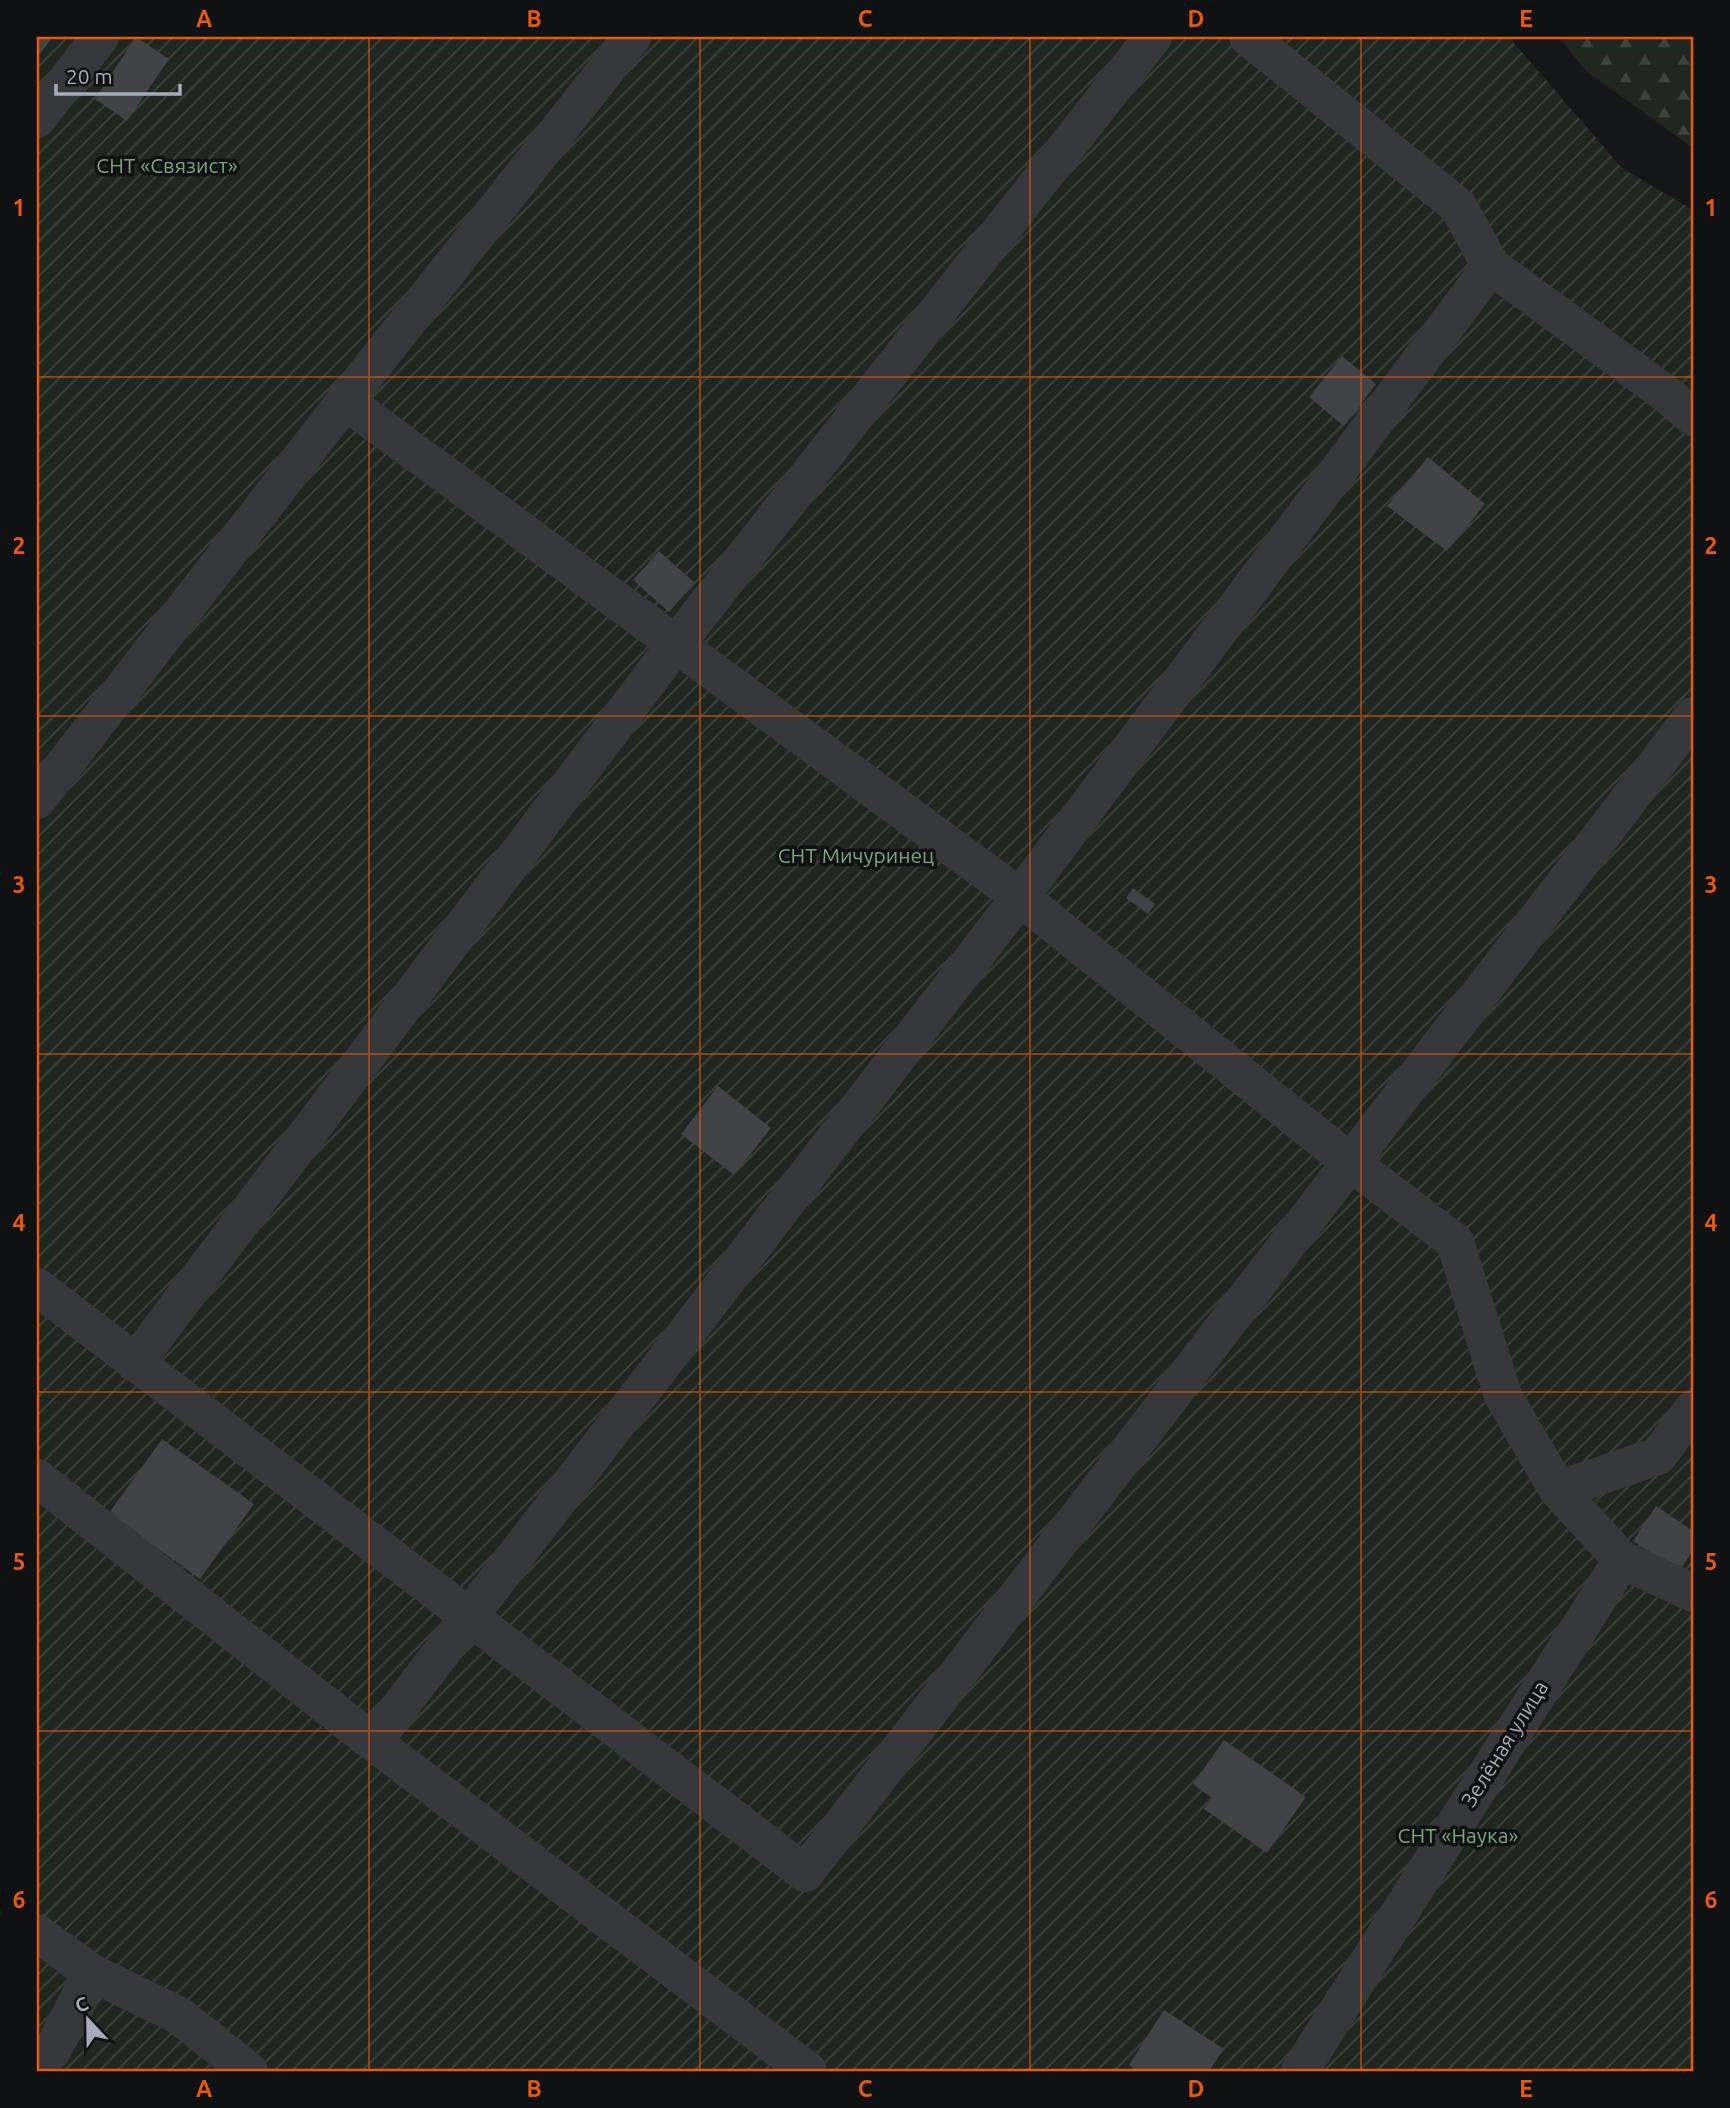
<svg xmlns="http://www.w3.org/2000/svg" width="1730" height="2108" font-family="Ubuntu,sans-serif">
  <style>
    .forest { fill: url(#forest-firs) }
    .garden { fill: url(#garden-furrows) }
    .building { fill: #414347 }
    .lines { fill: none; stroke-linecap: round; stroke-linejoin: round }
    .minor { stroke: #36383c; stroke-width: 38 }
    .grid { fill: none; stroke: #e8590c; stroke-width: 2; stroke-opacity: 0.55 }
    .labels { text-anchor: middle; stroke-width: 7; stroke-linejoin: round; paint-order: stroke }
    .park-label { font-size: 21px; fill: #7ea37f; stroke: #101112 }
    .street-label { font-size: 21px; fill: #a7adb8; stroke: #101112 }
    .neatline { fill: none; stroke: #e8590c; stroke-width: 2.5 }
    .grid-label { font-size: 23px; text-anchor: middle; font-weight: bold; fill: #e8590c }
  </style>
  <defs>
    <pattern id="forest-firs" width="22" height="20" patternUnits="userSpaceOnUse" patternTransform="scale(1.75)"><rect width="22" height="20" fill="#1f2720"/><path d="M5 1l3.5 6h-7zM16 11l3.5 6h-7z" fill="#3d443e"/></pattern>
    <pattern id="garden-furrows" width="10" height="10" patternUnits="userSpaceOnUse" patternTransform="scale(1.75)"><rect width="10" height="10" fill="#1f2720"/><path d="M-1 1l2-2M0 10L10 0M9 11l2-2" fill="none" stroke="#3d443e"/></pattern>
  </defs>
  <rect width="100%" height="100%" fill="#151617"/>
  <path class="forest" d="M1559,37h134v111l-107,-77z"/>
  <path class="garden" d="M37,37h1472l113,131 71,42v1861h-1656z"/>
  <path class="building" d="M37,37h16l-13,17 -3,-2z
    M136,37l33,22 -42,62 -32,-22z
    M1342,356l34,28 -32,42 -35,-29z
    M1428,457l57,47 -38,47 -60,-45z
    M659,551l36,32 -26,29 -36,-32z
    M1133,888l22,16 -7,10 -22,-16z
    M718,1086l53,42 -37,47 -53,-41z
    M162,1439l92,65 -54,75 -91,-66z
    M1656,1506l37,25v19l-14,22 -46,-31z
    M1224,1740l82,57 -39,56 -63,-44 8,-11 -19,-14z
    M1164,2010l60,39 -15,22h-71l-9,-6z"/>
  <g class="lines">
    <path class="minor" d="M1248,37l210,169 33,60 178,130 24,21
      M37,119l63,-82
      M345,401l675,496 330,265 105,80 48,154 55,94 64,70 71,33
      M37,800l308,-399 287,-364
      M37,1287l768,586 888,-1157
      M135,1363l541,-719 477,-607
      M37,1478l336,264 435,329
      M1558,1490l100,-34 35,-47
      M373,1742l647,-845 471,-631
      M37,1933l55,40 86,42 71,56
      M37,2059l15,-8 40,-78
      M1300,2071l322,-511"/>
  </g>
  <path class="grid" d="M369,37v2034M700,37v2034M1030,37v2034M1361,37v2034M37,377h1656M37,716h1656M37,1054h1656M37,1392h1656M37,1731h1656"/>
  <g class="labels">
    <g class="park-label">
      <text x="167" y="173">СНТ «Связист»</text>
      <text x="856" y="863">СНТ Мичуринец</text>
      <text x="1458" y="1843">СНТ «Наука»</text>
    </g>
    <g class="street-label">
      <text transform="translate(1505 1744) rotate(-58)" y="7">Зелёная улица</text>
    </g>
  </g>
  <rect width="1730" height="2108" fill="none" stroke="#101112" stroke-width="77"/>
  <g transform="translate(88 2020) rotate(338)" stroke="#101112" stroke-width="5" paint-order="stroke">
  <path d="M0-5L12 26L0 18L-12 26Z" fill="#a7adb8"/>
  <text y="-10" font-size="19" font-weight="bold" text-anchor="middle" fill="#a7adb8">С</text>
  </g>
  <path d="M56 84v10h124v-10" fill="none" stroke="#a7adb8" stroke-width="3.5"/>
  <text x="66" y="84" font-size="21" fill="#a7adb8" stroke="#101112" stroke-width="5" paint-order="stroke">20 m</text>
  <rect x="38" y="38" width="1654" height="2032" class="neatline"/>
  <g class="grid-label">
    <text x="204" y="27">A</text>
    <text x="534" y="27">B</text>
    <text x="865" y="27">C</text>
    <text x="1196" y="27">D</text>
    <text x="1526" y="27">E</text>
    <text x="19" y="216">1</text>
    <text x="1711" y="216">1</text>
    <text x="19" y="554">2</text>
    <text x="1711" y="554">2</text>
    <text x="19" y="893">3</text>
    <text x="1711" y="893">3</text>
    <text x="19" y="1231">4</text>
    <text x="1711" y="1231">4</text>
    <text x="19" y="1570">5</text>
    <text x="1711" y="1570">5</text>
    <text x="19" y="1908">6</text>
    <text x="1711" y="1908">6</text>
    <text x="204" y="2097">A</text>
    <text x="534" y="2097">B</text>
    <text x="865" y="2097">C</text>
    <text x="1196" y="2097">D</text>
    <text x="1526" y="2097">E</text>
  </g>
</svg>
